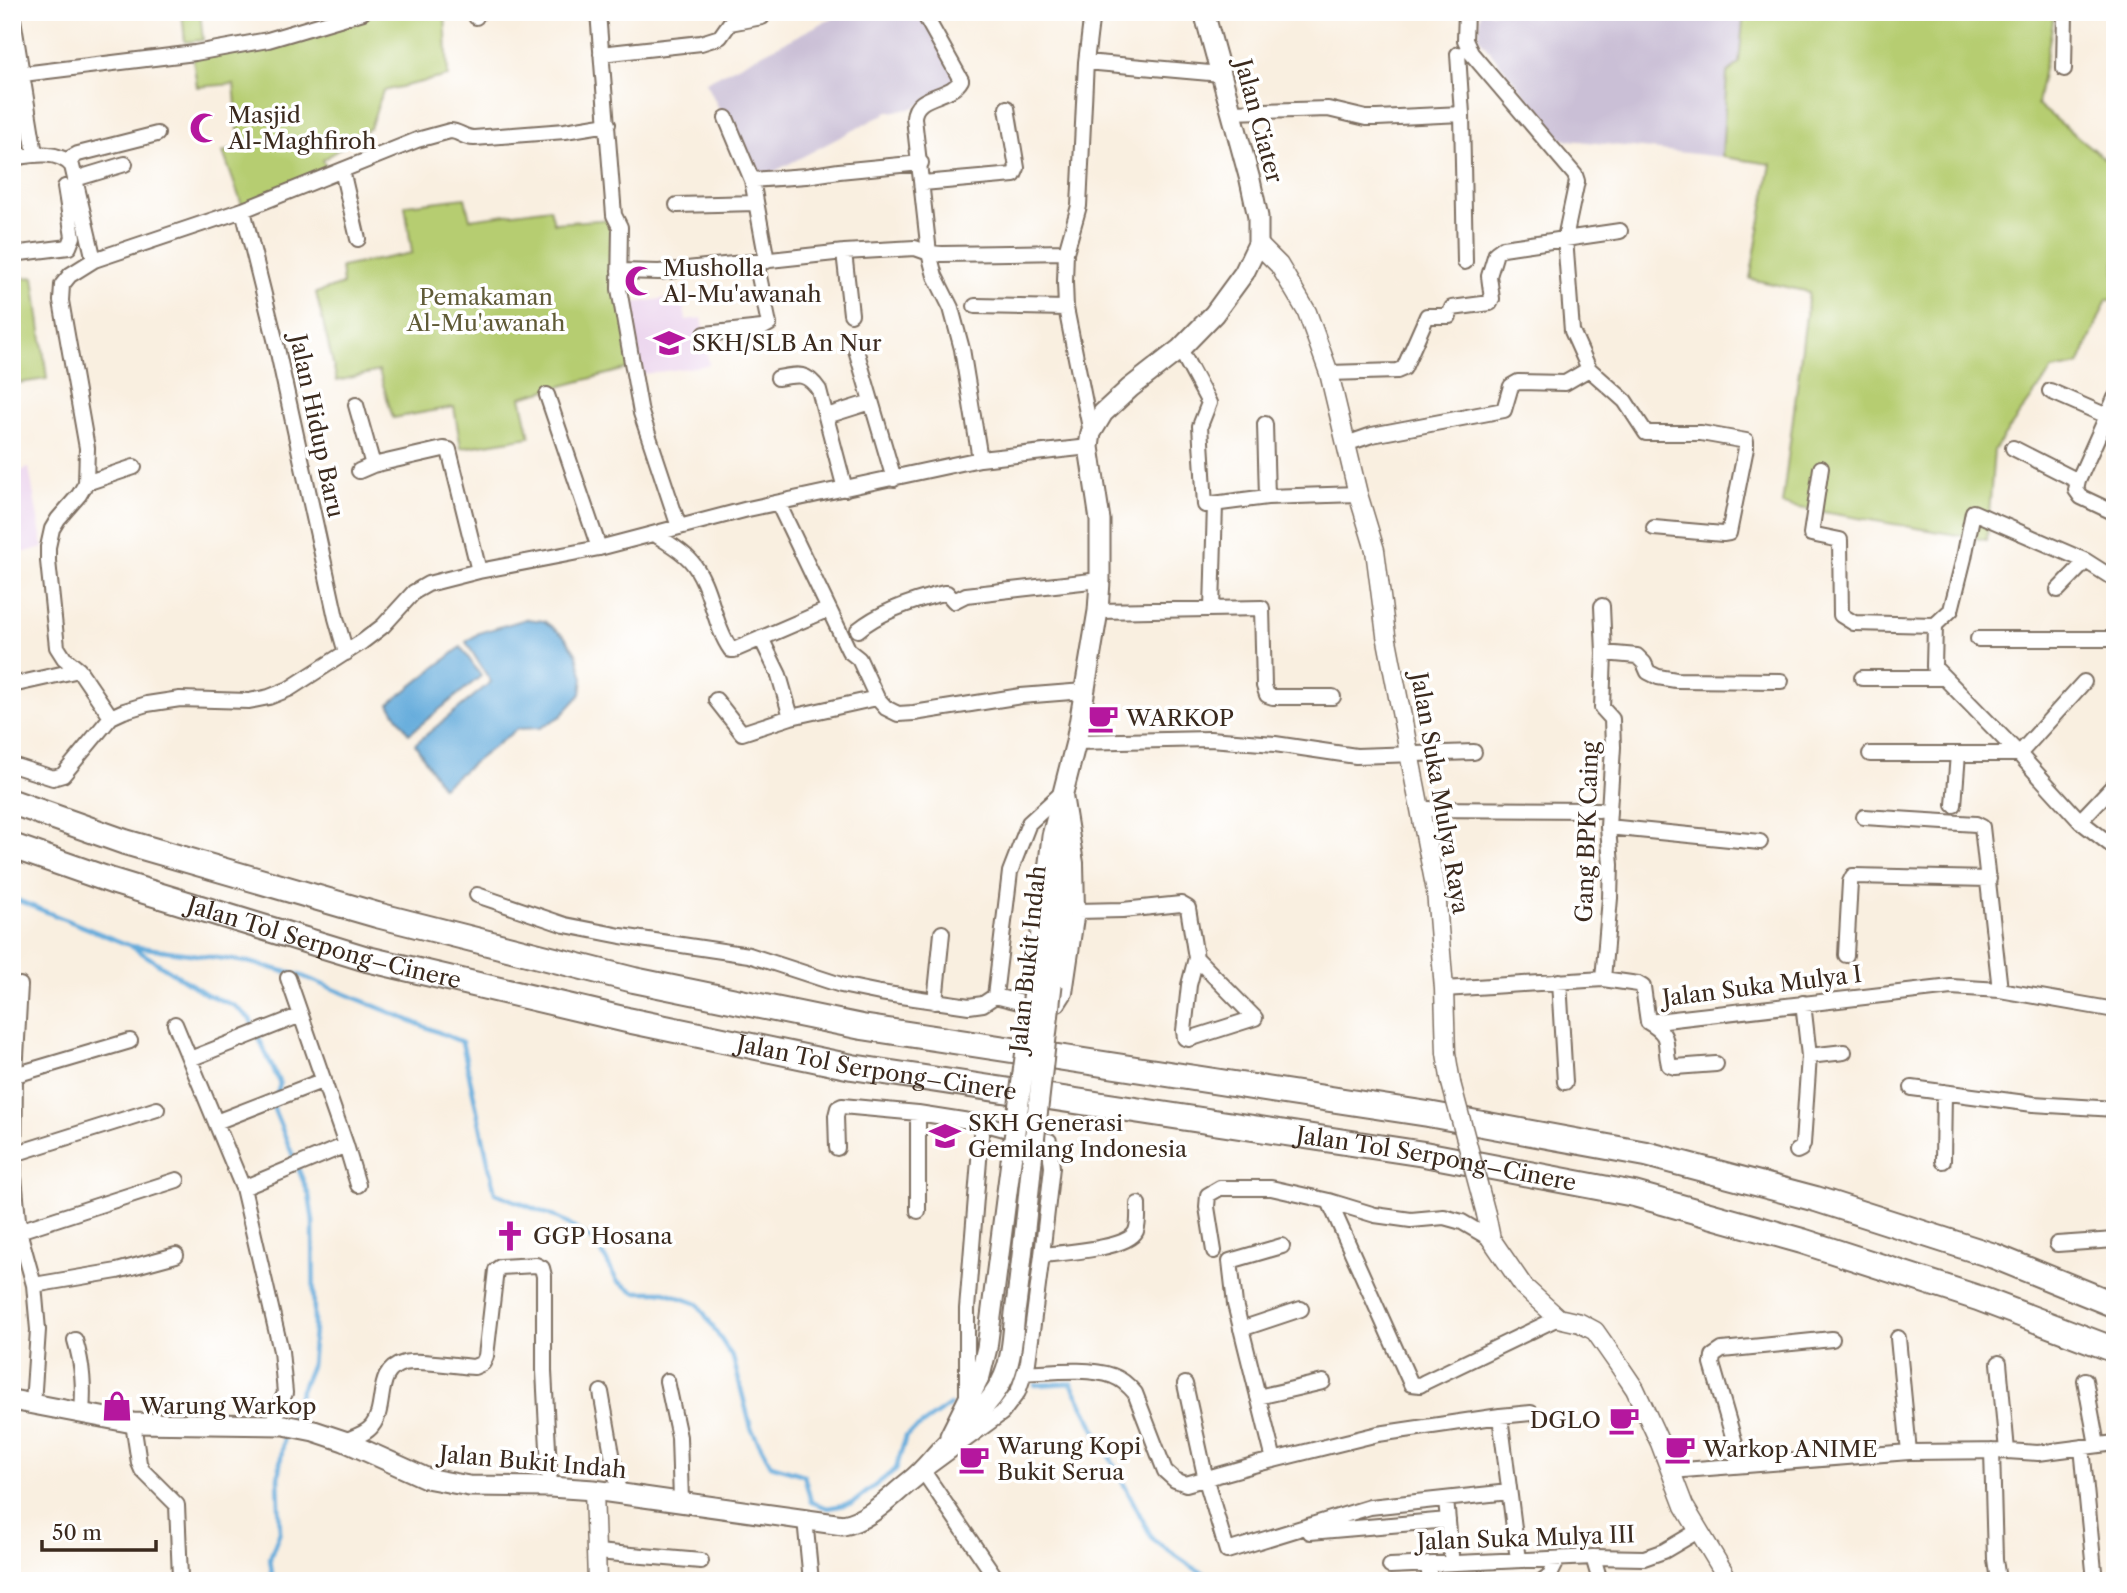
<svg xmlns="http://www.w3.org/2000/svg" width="2127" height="1593" font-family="'Libre Caslon Text',serif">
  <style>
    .built { fill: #ead1ec }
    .industrial { fill: #cabfd6 }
    .green { fill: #b6cd71; stroke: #787c48; stroke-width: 2 }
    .water { fill: #64abdb; stroke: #506a7c; stroke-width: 2 }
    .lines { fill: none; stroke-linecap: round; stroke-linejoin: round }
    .stream { stroke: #64abdb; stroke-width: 4.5 }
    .minor-casing { stroke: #7e6f62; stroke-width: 18 }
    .tertiary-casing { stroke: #7e6f62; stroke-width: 21 }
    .secondary-casing { stroke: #7e6f62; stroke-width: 23 }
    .motorway-casing { stroke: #7e6f62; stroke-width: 28 }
    .minor { stroke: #fff; stroke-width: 14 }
    .tertiary { stroke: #fff; stroke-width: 18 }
    .secondary { stroke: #fff; stroke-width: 19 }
    .motorway { stroke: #fff; stroke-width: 24 }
    .tertiary-bridge-casing { stroke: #7e6f62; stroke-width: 21; stroke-linecap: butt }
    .secondary-bridge-casing { stroke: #7e6f62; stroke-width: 23; stroke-linecap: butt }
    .tertiary-bridge { stroke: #fff; stroke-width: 18 }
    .secondary-bridge { stroke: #fff; stroke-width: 19 }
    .labels { text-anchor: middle; stroke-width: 7; stroke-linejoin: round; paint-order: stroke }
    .poi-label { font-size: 23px; fill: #3b2a1e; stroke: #fff; text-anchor: start }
    .street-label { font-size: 23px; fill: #3b2a1e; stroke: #fff }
    .park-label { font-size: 23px; fill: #605b37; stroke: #fff }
  </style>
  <rect width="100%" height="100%" fill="#fff"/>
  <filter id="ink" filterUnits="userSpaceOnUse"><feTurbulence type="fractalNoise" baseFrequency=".0143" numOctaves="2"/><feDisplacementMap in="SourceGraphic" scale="14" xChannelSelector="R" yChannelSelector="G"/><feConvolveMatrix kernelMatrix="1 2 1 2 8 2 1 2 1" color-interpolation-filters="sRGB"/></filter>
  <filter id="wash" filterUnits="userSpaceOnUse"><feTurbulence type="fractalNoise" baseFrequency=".00686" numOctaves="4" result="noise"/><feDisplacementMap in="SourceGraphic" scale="28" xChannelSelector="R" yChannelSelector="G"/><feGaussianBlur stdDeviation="1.57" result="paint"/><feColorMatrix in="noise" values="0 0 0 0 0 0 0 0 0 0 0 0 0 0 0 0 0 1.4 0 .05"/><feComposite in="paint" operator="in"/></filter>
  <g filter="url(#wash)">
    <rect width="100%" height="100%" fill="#f9efe0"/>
    <path class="built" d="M682,296l4,24 16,-2 7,47 -73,10 -10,-71z
      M29,468l14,79 -31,9v-82z"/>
    <path class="industrial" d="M844,12h78l38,73 -50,24 -22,3 -134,70 -48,-100z
      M1480,12h264l-5,51 -12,10 -5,84 -161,-18 -82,-101z"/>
    <path class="green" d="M182,12h18l3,28 -18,2z
      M375,12h70l3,64 -65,15 -13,37 -47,32 5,11 -86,34 -19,-53 17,-4 -6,-64 -37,3 -4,-28z
      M1744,12h311l-18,92 78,63v135l-8,-3 -28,66 -27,5 -58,80 -7,90 -205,-35 27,-213 -59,-13 21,-115 -49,-7 5,-84 12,-10z
      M465,198l5,21 80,-11 4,15 60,-4 16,149 -109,29 9,40 -69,11 -7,-41 -61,11 -14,-47 -42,10 -21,-88 27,-9 -2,-17 71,-14 -7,-48z
      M34,277l13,102 -35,5v-105z"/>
    <path class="water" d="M526,619l18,2 21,16 12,18 6,23 -2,16 -20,22 -21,12 -23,1 -75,58 -27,-43 76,-62 -25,-40 13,-9z
      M461,647l20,29 -72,58 -20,-30z"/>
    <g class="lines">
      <path class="stream" d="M12,898l119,48 75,48 29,12 15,13 30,65 -3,10
        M131,946l117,16 54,14 160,66 33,151 65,26 37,24 20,38 18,11h30l33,12 35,54 18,70 20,37 33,10 7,27 17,6 25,-5 43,-34 10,-33 44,-31
        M275,1103l-2,4 36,88 4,26 1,108 -3,37 -23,56
        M1035,1385l36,-2 82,157 44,30 29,11
        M273,1581l-3,-23 10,-27 -2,-53 7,-48"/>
    </g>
  </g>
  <g filter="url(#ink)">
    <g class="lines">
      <g class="minor-casing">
        <path id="minor" d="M476,12v5
          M598,12l16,203 6,12 -1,62 22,124 38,114
          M1466,12l-1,28 6,13 104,122 2,6 -12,57 7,93 17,38 36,32 21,32h55l45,8v7l-17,85 -6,1 -69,-6
          M12,13l23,141
          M601,54l100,-11 19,-6 10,-14 32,-6 2,-5
          M1458,54l4,60 3,148
          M1086,62l135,12
          M2064,69l1,-57
          M23,74l172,-21 73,-13 95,-28
          M1231,112l97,-3 38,9h11l85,-4
          M726,118l26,62 54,-4 33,-5 82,-8
          M12,158c20,-3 45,-9 60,8l22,94
          M67,160l11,-6 79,-20
          M342,170l16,69
          M75,179l50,-15
          M752,180l15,81
          M923,183l91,-8 3,-7 -10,-60
          M677,205l79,-2
          M243,210l32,129 61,279 10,35
          M844,252l7,62
          M12,254l57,-7 4,-10 -8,-50
          M619,271l40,1 185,-20 71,-4 14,5 13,1 124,-2
          M975,306l91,2
          M705,334l57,-6 7,-4 -13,-62
          M854,343l40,136
          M1180,349l29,54 -9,23 5,79 62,-8 91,-3
          M1329,373l68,-2 7,-3 23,-52h22l3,-8 38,-5 2,-4 -3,-23 7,-23 7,-5 117,-17
          M778,378c20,-4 29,-6 41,12l26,99
          M2050,391l57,25
          M547,395l52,153
          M2115,398l-37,83 -2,9 5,7 34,16
          M356,405l17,60
          M833,414l38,-12
          M1265,424l2,73
          M1091,433l-25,-125 -1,-26 1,-30 13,-46 7,-144 6,-50
          M1346,444l26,-9 132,-25 7,-24 7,-4 47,1 24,-14
          M2013,448l65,33
          M980,459l109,-12
          M1821,468l-10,66 29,6 1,75 13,8 81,2
          M359,471l14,-6 70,-16 6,1 30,121
          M86,483l48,-16
          M778,503l71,148 10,8 18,39 9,10 12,6 16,-1 107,-17 63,-5
          M655,534c11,8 25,15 35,26 22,24 22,63 41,90h3l95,-41
          M2058,590l28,-29
          M1602,606l2,47 -2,55 10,11 1,28 -5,80 3,38 -1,33 -7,81
          M1212,609l3,-105
          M1098,611l164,-3 2,78 3,9 6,2h60
          M858,630c23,-19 57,-30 86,-37h3l7,8 12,-6 134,-15
          M1978,639h137
          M1604,653l33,3 7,7 4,9 10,5 18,3 105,1
          M79,670l-15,-12 -7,-11 -9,-86v-14l4,-18 6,-10 21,-24 7,-12 1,-35 -26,-147 1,-16 8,-10 24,-15 149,-50 174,-70 33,-9c9,0 14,7 24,7l91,-7 43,-7
          M1862,678h83
          M12,685l67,-15 32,47
          M716,700l26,33 49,-16 -12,-42 -18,-37
          M791,717l86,-19
          M1076,742l134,-3 65,5 81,12 118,-4
          M1870,754h149
          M2019,754l-85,-87 1,-42 16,-15 13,-52 9,-46 113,49 22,14 7,1
          M12,765l41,13 10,-3 48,-58 13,-6 23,-7 33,-5 69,2 20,-4 20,-8 73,-47 21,-16 31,-34 14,-8 51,-13 120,-23 149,-39 232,-50 -18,-110 -11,-41 -16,-32 -6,-23 -15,-135c1,-25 37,-19 47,-38l-38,-68
          M2115,784l-35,37 35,27
          M1954,805l4,-51
          M1420,809l179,1
          M1864,817l112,7 6,3 18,163
          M2080,821l-61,-67 65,-72
          M1608,827l152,15
          M477,895l88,30 56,11 128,19 92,30 39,8 89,13 14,-2 12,-8 36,9 27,-1 7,-11 12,-82 -1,-48 -11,-68
          M1077,911l46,-1 58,-6 7,4 8,50 59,60 -66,21 -4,-1 -1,-7 5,-46 7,-27
          M1846,955l4,-73 3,-6 136,3
          M288,978l58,167 12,40
          M1559,981l6,101
          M20,985l-5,90 -1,101 5,55 15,54 4,45 -5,74
          M1444,989l159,-10 35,5 5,3 5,35 303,-35 49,3 115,20
          M995,996l15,-124 19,-49 35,-32
          M935,1002l7,-69
          M1648,1022c25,15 15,19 21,43l6,2 41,-3
          M175,1024l68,164 38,163 4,42 -13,30
          M1809,1056l35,-4
          M190,1059l111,-44
          M15,1075l115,-34
          M1912,1088l121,16 82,5
          M216,1122l108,-42
          M837,1148l-1,-32 2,-8 4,-2 76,7 64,10 67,18 3,26 -10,88 -14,107 -10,30 -16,21 -79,58 75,110
          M1797,1151l4,-2 2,-5 6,-88 -6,-53
          M14,1154l143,-45
          M1943,1161l1,-69
          M243,1188l103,-43
          M1329,1201l82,183 9,1 5,-3 133,-64
          M918,1211v-98
          M13,1235l6,-4 158,-51
          M2057,1244l58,-4
          M1214,1251l-7,-44 1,-12 12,-7h51l58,13 46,14 36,5 33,-3 18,5 29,17
          M1042,1255c19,-2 86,-6 94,-24 3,-7 2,-19 2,-27
          M34,1285l83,-14 59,-16
          M1241,1329l60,-20
          M1898,1338l11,114
          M75,1340c8,26 9,47 7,73
          M1999,1363l8,88
          M1024,1373c26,-1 64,-6 89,3 9,3 16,10 22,17l30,78 10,9 11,4 71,-20 121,-30 122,-18 31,-3
          M2085,1380l12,65
          M667,1381l12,56 2,64
          M1185,1384l21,96 21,71 143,-44 139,-15
          M601,1392l18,101
          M967,1394v-85l15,-186
          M1258,1397l65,-15
          M1500,1416l17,136
          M133,1423l6,40 3,7 35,35 3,72 -3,4
          M344,1441c10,-4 22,-7 28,-15 16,-20 1,-55 32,-63 15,-4 53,3 70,4l9,-4 3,-7 10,-86 4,-3 36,-2 6,3 2,8v95l6,116
          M2082,1447l13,134
          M1992,1451l3,108 3,22
          M1274,1460l-39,-156 -5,-43 52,-15
          M1741,1464l-29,-100 1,-8 9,-6 110,-11
          M1671,1471l238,-19 98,-1 31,2 77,-10
          M1446,1499l5,56
          M805,1519l6,62
          M1310,1532l138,-12
          M597,1552l104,9
          M1593,1557l7,24
          M1428,1564l2,17
          M1390,1566l203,-9 51,1 20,-7 34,-20
          M1542,1581l8,-6 8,-16"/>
      </g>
      <g class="tertiary-casing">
        <path id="tertiary" d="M1258,244l21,21 28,47 22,61 29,121 17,56 11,85 50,256 8,98 2,64 5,30
          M1486,1214l5,25 33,48 34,31 22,5 15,8 21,30 19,28 25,54 24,63 45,75
          M594,1490l3,91"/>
      </g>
      <g class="secondary-casing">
        <path id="secondary" d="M1035,984l17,-148 24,-94 22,-131 2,-30v-61l-11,-73 2,-14 12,-20 27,-25 50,-39 34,-35 30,-41 14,-29v-27l-8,-37 -46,-168
          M1052,985l8,-55 3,-100
          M12,1400l121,23 151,2 30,6 30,10 82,37 43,8 81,1 44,3 249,35c25,-4 47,-28 66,-43 15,-11 24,-25 37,-38 21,-22 46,-39 58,-68 8,-19 9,-43 11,-63 7,-51 12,-102 17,-153
          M950,1436l30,-60 7,-28 24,-187"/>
      </g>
      <g class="motorway-casing">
        <g id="motorway">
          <path d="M12,802l113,40 252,73 257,65 228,47 566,87 218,40 170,45 178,57 121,49"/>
          <path id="s1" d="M12,846l100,35 255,78 260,61 225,47 572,87 210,40 168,47 176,57 137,52"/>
        </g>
      </g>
      <use href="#minor" class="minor"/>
      <use href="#tertiary" class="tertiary"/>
      <use href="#secondary" class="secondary"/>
      <use href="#motorway" class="motorway"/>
      <g class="tertiary-bridge-casing">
        <path id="tertiary-bridge" d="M1451,1083l35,131"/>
      </g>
      <g class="secondary-bridge-casing">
        <path id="secondary-bridge" d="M1032,1160l20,-175
          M1011,1161l24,-177"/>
      </g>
      <use href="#tertiary-bridge" class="tertiary-bridge"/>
      <use href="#secondary-bridge" class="secondary-bridge"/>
    </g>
  </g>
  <defs>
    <g id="mosque-bare" transform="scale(2.415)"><path d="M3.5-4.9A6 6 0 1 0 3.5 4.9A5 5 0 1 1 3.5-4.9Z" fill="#b5179e" stroke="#fff" stroke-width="2.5" paint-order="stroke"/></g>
    <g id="school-bare" transform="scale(2.415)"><path d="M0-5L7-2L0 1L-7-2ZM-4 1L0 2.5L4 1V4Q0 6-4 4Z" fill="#b5179e" stroke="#fff" stroke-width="2.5" paint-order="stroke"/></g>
    <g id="cafe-bare" transform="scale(2.415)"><path d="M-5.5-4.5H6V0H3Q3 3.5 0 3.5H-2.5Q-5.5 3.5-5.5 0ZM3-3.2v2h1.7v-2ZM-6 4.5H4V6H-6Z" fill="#b5179e" stroke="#fff" stroke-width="2.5" paint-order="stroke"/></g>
    <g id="church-bare" transform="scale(2.415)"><path d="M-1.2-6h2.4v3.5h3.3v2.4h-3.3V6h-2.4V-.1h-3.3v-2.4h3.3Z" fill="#b5179e" stroke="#fff" stroke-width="2.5" paint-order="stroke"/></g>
    <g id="shop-bare" transform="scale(2.415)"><path d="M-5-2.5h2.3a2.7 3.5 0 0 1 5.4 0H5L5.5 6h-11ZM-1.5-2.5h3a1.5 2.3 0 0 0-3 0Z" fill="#b5179e" stroke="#fff" stroke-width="2.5" paint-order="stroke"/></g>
  </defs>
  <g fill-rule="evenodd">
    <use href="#mosque-bare" x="205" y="128"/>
    <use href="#mosque-bare" x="640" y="281"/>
    <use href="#school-bare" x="669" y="343"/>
    <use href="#cafe-bare" x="1103" y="718"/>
    <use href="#school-bare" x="945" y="1136"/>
    <use href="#church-bare" x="510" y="1236"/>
    <use href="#shop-bare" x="117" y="1406"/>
    <use href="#cafe-bare" x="1624" y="1420"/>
    <use href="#cafe-bare" x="1680" y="1449"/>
    <use href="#cafe-bare" x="974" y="1459"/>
  </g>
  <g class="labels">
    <g class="poi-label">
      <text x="228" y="123">Masjid<tspan x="228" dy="26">Al-Maghfiroh</tspan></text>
      <text x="663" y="276">Musholla<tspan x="663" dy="26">Al-Mu'awanah</tspan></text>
      <text x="692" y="351">SKH/SLB An Nur</text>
      <text x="1126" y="726">WARKOP</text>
      <text x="968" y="1131">SKH Generasi<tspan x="968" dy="26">Gemilang Indonesia</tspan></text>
      <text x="533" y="1244">GGP Hosana</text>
      <text x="140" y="1414">Warung Warkop</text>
      <text x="1601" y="1428" text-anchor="end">DGLO</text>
      <text x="997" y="1454">Warung Kopi<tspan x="997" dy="26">Bukit Serua</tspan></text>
      <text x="1703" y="1457">Warkop ANIME</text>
    </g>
    <g class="street-label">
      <text transform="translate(1259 121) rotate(75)" y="8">Jalan Ciater</text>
      <text transform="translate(317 426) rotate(78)" y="8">Jalan Hidup Baru</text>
      <text transform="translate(1440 793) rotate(80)" y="8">Jalan Suka Mulya Raya</text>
      <text transform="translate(1587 832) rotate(-88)" y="8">Gang BPK Caing</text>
      <text dy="8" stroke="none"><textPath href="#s1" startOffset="327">Jalan Tol Serpong–Cinere</textPath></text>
      <text transform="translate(1028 959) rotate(-84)" y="8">Jalan Bukit Indah</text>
      <text transform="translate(1762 986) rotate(-7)" y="8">Jalan Suka Mulya I</text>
      <text dy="8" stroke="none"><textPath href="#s1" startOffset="894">Jalan Tol Serpong–Cinere</textPath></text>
      <text dy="8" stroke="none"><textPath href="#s1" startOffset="1461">Jalan Tol Serpong–Cinere</textPath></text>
      <text transform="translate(533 1462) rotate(5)" y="8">Jalan Bukit Indah</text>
      <text transform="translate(1526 1538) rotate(-2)" y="8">Jalan Suka Mulya III</text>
    </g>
    <g class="park-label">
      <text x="486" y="305">Pemakaman<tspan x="486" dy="26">Al-Mu'awanah</tspan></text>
    </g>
  </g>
  <rect width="2127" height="1593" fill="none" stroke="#fff" stroke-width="42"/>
  <path d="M42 1540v10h114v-10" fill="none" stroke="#3b2a1e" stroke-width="3.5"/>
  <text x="52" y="1540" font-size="21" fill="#3b2a1e" stroke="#ffffff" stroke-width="5" paint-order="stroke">50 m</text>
</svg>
